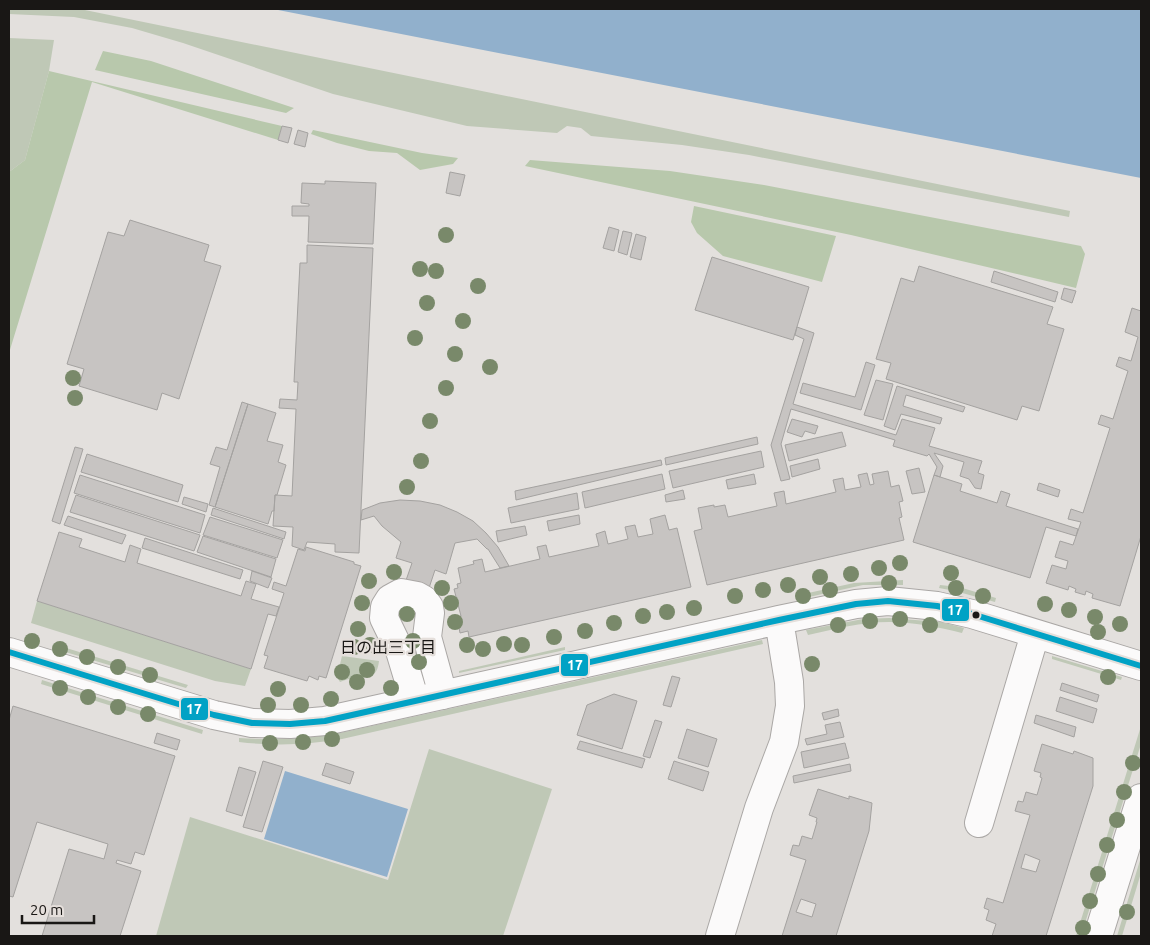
<svg xmlns="http://www.w3.org/2000/svg" width="1150" height="945" font-family="Ubuntu,'Noto Sans JP',sans-serif">
  <style>
    .green { fill: #bfc8b6 }
    .forest { fill: #b8c8ac }
    .water { fill: #91b0cc }
    .building { fill: #c7c4c2; stroke: #a4a2a0; fill-rule: evenodd }
    .lines { fill: none; stroke-linecap: round; stroke-linejoin: round }
    .minor-casing { stroke: #aaa7a5; stroke-width: 30 }
    .minor { stroke: #fbfafa; stroke-width: 28 }
    .bus-1-casing { stroke: #e5dfdb; stroke-width: 10 }
    .bus-1 { stroke: #01a2c5; stroke-width: 6 }
    .tree { fill: #79896a }
    .bus-dot { fill: #191715; stroke: #e5dfdb; stroke-width: 2 }
    .labels { text-anchor: middle; stroke-width: 4.5; stroke-linejoin: round; paint-order: stroke }
    .neighbourhood-label { font-size: 16px; fill: #191715; stroke: #e5dfdb }
    .line-badge { stroke: #e5dfdb; stroke-width: 2 }
    .badge-label { font-size: 14px; text-anchor: middle; font-weight: bold; fill: #fff }
  </style>
  <rect width="100%" height="100%" fill="#e3e0dd"/>
  <path class="green" d="M9,9h71l990,202 -1,6 -320,-62 -67,-10 -91,-9 -10,-8 -14,-2 -10,7 -90,-7 -134,-32 -150,-51 -51,-15 -58,-11 -65,-3z
    M9,38l45,2 -5,31 -24,89 -16,12z
    M903,580v5h-40l-63,14 -1,-4 55,-12z
    M940,585l19,2 37,11 -1,4 -40,-11 -16,-3z
    M37,601l214,68 -6,17 -30,-5 -184,-58z
    M889,618l52,4 23,6 -2,5c-24,-6 -48,-11 -73,-11 -28,0 -54,7 -81,13l-2,-5 57,-11z
    M762,640l1,4 -421,95c-35,6 -68,7 -103,3v-4c36,2 65,1 101,-5z
    M53,644l135,41 -2,3 -134,-40z
    M565,647v3l-106,23v-2z
    M342,656l37,5c-2,17 -9,15 -23,17 -5,0 -11,2 -16,4l-3,-5z
    M1052,656l70,21 -1,3 -69,-21z
    M42,680l161,50 -1,4 -161,-50z
    M1141,726v18l-60,192h-5z
    M429,749l123,40 -49,147h-347l34,-119 198,63z
    M1141,857v16l-19,63h-5z"/>
  <path class="forest" d="M103,51l48,10 143,47 -8,5 -191,-43z
    M49,71l233,55 -4,14 -186,-58 -83,271v-181l16,-12z
    M313,130l109,23 36,5 -5,6 -33,6 -23,-17 -28,-2 -32,-8 -26,-9z
    M530,160l140,11 94,14 317,61 4,8 -9,34 -225,-53 -326,-69z
    M694,206l142,30 -14,46 -99,-26 -26,-23 -6,-11z"/>
  <path class="water" d="M273,9h868v169z
    M285,771l123,38 -21,68 -123,-38z"/>
  <path class="building" d="M282,126l10,2 -4,15 -10,-3z
    M298,130l10,3 -3,14 -11,-3z
    M450,172l15,3 -5,21 -14,-3z
    M325,181l51,2 -3,61 -65,-2 1,-26h-17v-10h17v-2l-8,-1 1,-20 23,1z
    M130,220l79,25 -5,16 17,5 -42,133 -17,-6 -5,17 -78,-24 5,-17 -17,-5 41,-132 16,4z
    M609,227l10,3 -5,21 -11,-3z
    M623,231l9,2 -5,22 -9,-3z
    M636,234l10,3 -5,23 -11,-3z
    M307,245l66,3 -14,305 -24,-1v-8l-28,-2 -3,8 -12,-4 1,-19 -20,-1 2,-31 17,1 4,-87 -17,-1 1,-9 17,1 1,-18h-4l6,-119h7z
    M712,257l97,30 -16,53 -98,-30z
    M919,266l134,41 -6,17 17,5 -25,82 -17,-5 -5,14 -131,-41 5,-16 -15,-4 25,-81 13,4z
    M994,271l64,21 -3,10 -64,-20z
    M1064,288l12,3 -4,12 -11,-4z
    M1132,308l9,3v225l-21,70 -28,-8 1,-4 -7,-3 -1,4 -10,-3 1,-3 -7,-3 -1,4 -22,-7 6,-18 14,4 2,-8 -13,-4 5,-16 13,4 8,-23 -13,-3 3,-10 12,4 27,-85 -12,-4 3,-9 12,4 15,-48 -12,-5 3,-9 12,4 7,-24 -13,-5z
    M797,327l17,6 -21,71 103,31 6,-16 33,9 -6,18 53,15 -4,12 6,2 -3,14 -6,-1 -6,-9 -9,-3 4,-14 -30,-9 9,13 -3,11 -6,-2 3,-8 -8,-13 -2,2 -34,-10 2,-6 -104,-31 -10,35 9,35 -9,2 -10,-36 33,-106 -9,-4z
    M866,362l9,3 -14,45 -61,-17 3,-10 52,14z
    M876,380l17,4 -10,36 -19,-5z
    M897,386l68,21 -2,5 -57,-17 -3,11 39,12 -2,6 -39,-10 -6,16 -11,-4z
    M242,402l6,2 -33,103 -6,-2 11,-38 -10,-3 6,-17 11,3z
    M248,404l28,9 -9,28 16,4 -5,17 8,3 -9,30h-2l-1,16h-2l-4,13 -53,-17z
    M792,419l26,7 -3,8 -10,-3 -3,6 -15,-5z
    M842,432l4,14 -57,15 -4,-16z
    M757,437l1,7 -92,21 -1,-7z
    M75,447l8,2 -23,75 -8,-3z
    M761,451l3,16 -91,21 -4,-17z
    M87,454l96,31 -5,17 -97,-30z
    M818,459l2,10 -28,8 -2,-11z
    M661,460l1,5 -146,35 -1,-9z
    M919,468l6,24 -13,2 -6,-23z
    M888,471l3,16 8,-2 4,16 -4,1 3,15 -3,1 5,22 -197,45 -13,-54 8,-2 -4,-21 16,-3v2l11,-2 3,12 49,-11 -3,-13 10,-2 2,13 50,-12 -3,-12 10,-2 2,12 16,-3 -3,-12 9,-2 3,12 4,-1 -2,-10z
    M662,474l3,15 -80,19 -3,-16z
    M754,474l2,10 -28,5 -2,-9z
    M80,475l125,40 -5,18 -126,-40z
    M934,475l28,9 -2,7 37,12 4,-12 9,3 -4,12 72,23 -2,7 -30,-9 -16,51 -117,-36z
    M1039,483l21,7 -2,7 -21,-7z
    M683,490l2,9 -19,3 -1,-7z
    M577,493l2,16 -68,14 -3,-15z
    M76,495l124,40 -6,16 -124,-39z
    M184,497l24,7 -2,8 -24,-8z
    M400,500l20,1 20,4 17,7 16,9 13,12 12,14 11,19 -9,2 -12,-19h-1l-10,-10 -22,4 -9,31 -11,-4 -9,27 -23,-8 9,-26 -16,-5 5,-16 -19,-16 -8,-10 -13,4 1,-10 18,-7z
    M213,508l73,24 -2,7 -73,-24z
    M579,515l1,9 -31,7 -2,-10z
    M665,515l4,15 8,-2 14,59 -222,50 -1,-6 -8,2 -3,-16 4,-1 -7,-27 4,-1 -1,-4 4,-1 -3,-15 16,-4 -1,-3 9,-2 3,13 55,-13 -3,-12 9,-2 3,12 50,-11 -3,-12 9,-3 3,13 20,-5 -3,-12 10,-2 3,12 15,-3 -3,-15z
    M68,516l58,19 -4,9 -58,-19z
    M210,517l73,23 -6,18 -74,-23z
    M525,526l2,9 -29,7 -2,-11z
    M59,532l23,7 -3,8 46,15 5,-17 11,4 -4,14 104,33 5,-15 10,3 -5,15 28,8 -3,9 -8,-2 -17,55 -214,-68z
    M203,536l73,23 -5,18 -74,-25z
    M145,538l98,32 -3,9 -98,-31z
    M306,547l48,15v2l7,2 -35,112 -7,-2 -1,4 -9,-4 -2,5 -43,-13 4,-12 -4,-1 20,-62 -12,-4 2,-7 12,4 12,-37 7,2z
    M252,571l20,7 -4,10 -18,-7z
    M672,676l8,2 -9,29 -8,-2z
    M1062,683l37,12 -2,7 -37,-12z
    M614,694l23,7 -15,48 -45,-14 10,-30z
    M1060,697l37,12 -4,14 -37,-12z
    M13,706l162,50 -31,99 -9,-3 -4,12 -14,-4 -1,3 25,8 -21,65h-78l27,-87 35,10 4,-15 -71,-22 -24,75 -4,-1v-176z
    M838,709l1,7 -15,4 -2,-7z
    M1036,715l40,12 -2,10 -40,-14z
    M655,720l7,2 -12,36 -7,-2z
    M840,722l4,15 -37,8 -2,-6 22,-5 -2,-9z
    M687,729l30,10 -9,28 -30,-9z
    M157,733l23,7 -3,10 -23,-7z
    M580,741l65,18 -3,9 -65,-19z
    M845,743l4,15 -45,10 -3,-16z
    M1042,744l31,10 1,-3 19,7v28l-47,150h-54l4,-12 -10,-4 3,-10 -5,-2 3,-10 16,5 27,-88 -15,-4 3,-10 5,1 3,-10 11,3 5,-17 -2,-1 1,-4 -7,-2zM1025,854l15,6 -4,12 -15,-4z
    M263,761l20,6 -21,65 -19,-5z
    M674,761l35,11 -6,19 -35,-12z
    M326,763l28,9 -4,12 -28,-9z
    M850,764l1,7 -57,12 -1,-7z
    M239,767l17,5 -14,44 -16,-5z
    M818,789l31,10v-3l23,7 -3,28 -33,105h-54l24,-76 -16,-5 3,-10 6,1 3,-10 10,3 5,-17h-1l1,-4 -8,-3zM801,899l15,5 -4,13 -16,-5z"/>
  <g class="lines">
    <g class="minor-casing">
      <path id="minor" d="M9,652l205,63 38,8 38,1 35,-3 454,-101 77,-16 32,-3 49,5 35,8 169,52
        M415,701l-15,-50 -16,-33 1,-11 5,-8 11,-6 16,3 7,4 5,7 1,6 -3,24 16,58
        M979,823l56,-189
        M720,936l39,-128 25,-66 6,-36 -1,-24 -10,-62
        M1098,936l43,-138"/>
    </g>
    <use href="#minor" class="minor"/>
    <g class="bus-1-casing">
      <path id="bus-1" d="M9,652l205,63 38,8 38,1 35,-3 454,-101 77,-16 32,-3 49,5 35,8 169,52"/>
    </g>
    <use href="#bus-1" class="bus-1"/>
  </g>
  <g class="tree">
    <circle cx="446" cy="235" r="8"/>
    <circle cx="420" cy="269" r="8"/>
    <circle cx="436" cy="271" r="8"/>
    <circle cx="478" cy="286" r="8"/>
    <circle cx="427" cy="303" r="8"/>
    <circle cx="463" cy="321" r="8"/>
    <circle cx="415" cy="338" r="8"/>
    <circle cx="455" cy="354" r="8"/>
    <circle cx="490" cy="367" r="8"/>
    <circle cx="73" cy="378" r="8"/>
    <circle cx="446" cy="388" r="8"/>
    <circle cx="75" cy="398" r="8"/>
    <circle cx="430" cy="421" r="8"/>
    <circle cx="421" cy="461" r="8"/>
    <circle cx="407" cy="487" r="8"/>
    <circle cx="900" cy="563" r="8"/>
    <circle cx="879" cy="568" r="8"/>
    <circle cx="394" cy="572" r="8"/>
    <circle cx="951" cy="573" r="8"/>
    <circle cx="851" cy="574" r="8"/>
    <circle cx="820" cy="577" r="8"/>
    <circle cx="369" cy="581" r="8"/>
    <circle cx="889" cy="583" r="8"/>
    <circle cx="788" cy="585" r="8"/>
    <circle cx="442" cy="588" r="8"/>
    <circle cx="956" cy="588" r="8"/>
    <circle cx="763" cy="590" r="8"/>
    <circle cx="830" cy="590" r="8"/>
    <circle cx="735" cy="596" r="8"/>
    <circle cx="803" cy="596" r="8"/>
    <circle cx="983" cy="596" r="8"/>
    <circle cx="362" cy="603" r="8"/>
    <circle cx="451" cy="603" r="8"/>
    <circle cx="1045" cy="604" r="8"/>
    <circle cx="694" cy="608" r="8"/>
    <circle cx="1069" cy="610" r="8"/>
    <circle cx="667" cy="612" r="8"/>
    <circle cx="407" cy="614" r="8"/>
    <circle cx="643" cy="616" r="8"/>
    <circle cx="1095" cy="617" r="8"/>
    <circle cx="900" cy="619" r="8"/>
    <circle cx="870" cy="621" r="8"/>
    <circle cx="455" cy="622" r="8"/>
    <circle cx="614" cy="623" r="8"/>
    <circle cx="1120" cy="624" r="8"/>
    <circle cx="838" cy="625" r="8"/>
    <circle cx="930" cy="625" r="8"/>
    <circle cx="358" cy="629" r="8"/>
    <circle cx="585" cy="631" r="8"/>
    <circle cx="1098" cy="632" r="8"/>
    <circle cx="554" cy="637" r="8"/>
    <circle cx="32" cy="641" r="8"/>
    <circle cx="413" cy="641" r="8"/>
    <circle cx="504" cy="644" r="8"/>
    <circle cx="370" cy="645" r="8"/>
    <circle cx="467" cy="645" r="8"/>
    <circle cx="522" cy="645" r="8"/>
    <circle cx="354" cy="647" r="8"/>
    <circle cx="60" cy="649" r="8"/>
    <circle cx="483" cy="649" r="8"/>
    <circle cx="87" cy="657" r="8"/>
    <circle cx="419" cy="662" r="8"/>
    <circle cx="812" cy="664" r="8"/>
    <circle cx="118" cy="667" r="8"/>
    <circle cx="367" cy="670" r="8"/>
    <circle cx="342" cy="672" r="8"/>
    <circle cx="150" cy="675" r="8"/>
    <circle cx="1108" cy="677" r="8"/>
    <circle cx="357" cy="682" r="8"/>
    <circle cx="60" cy="688" r="8"/>
    <circle cx="391" cy="688" r="8"/>
    <circle cx="278" cy="689" r="8"/>
    <circle cx="88" cy="697" r="8"/>
    <circle cx="331" cy="699" r="8"/>
    <circle cx="268" cy="705" r="8"/>
    <circle cx="301" cy="705" r="8"/>
    <circle cx="118" cy="707" r="8"/>
    <circle cx="148" cy="714" r="8"/>
    <circle cx="332" cy="739" r="8"/>
    <circle cx="303" cy="742" r="8"/>
    <circle cx="270" cy="743" r="8"/>
    <circle cx="1133" cy="763" r="8"/>
    <circle cx="1124" cy="792" r="8"/>
    <circle cx="1117" cy="820" r="8"/>
    <circle cx="1107" cy="845" r="8"/>
    <circle cx="1098" cy="874" r="8"/>
    <circle cx="1090" cy="901" r="8"/>
    <circle cx="1127" cy="912" r="8"/>
    <circle cx="1083" cy="928" r="8"/>
  </g>
  <circle class="bus-dot" cx="976" cy="615" r="4.5"/>
  <g class="labels">
    <g class="neighbourhood-label">
      <text x="388" y="653">日の出三丁目</text>
    </g>
  </g>
  <g class="line-badge">
    <rect x="941" y="598" width="29" height="24" rx="5" fill="#01a2c5"/>
    <rect x="560" y="653" width="29" height="24" rx="5" fill="#01a2c5"/>
    <rect x="180" y="697" width="29" height="24" rx="5" fill="#01a2c5"/>
  </g>
  <g class="badge-label">
    <text x="955" y="615">17</text>
    <text x="575" y="670">17</text>
    <text x="194" y="714">17</text>
  </g>
  <rect width="1150" height="945" fill="none" stroke="#191715" stroke-width="20"/>
  <path d="M22 915v8h72v-8" fill="none" stroke="#191715" stroke-width="2.5"/>
  <text x="30" y="915" font-size="15" fill="#191715" stroke="#e5dfdb" stroke-width="4" paint-order="stroke">20 m</text>
</svg>
